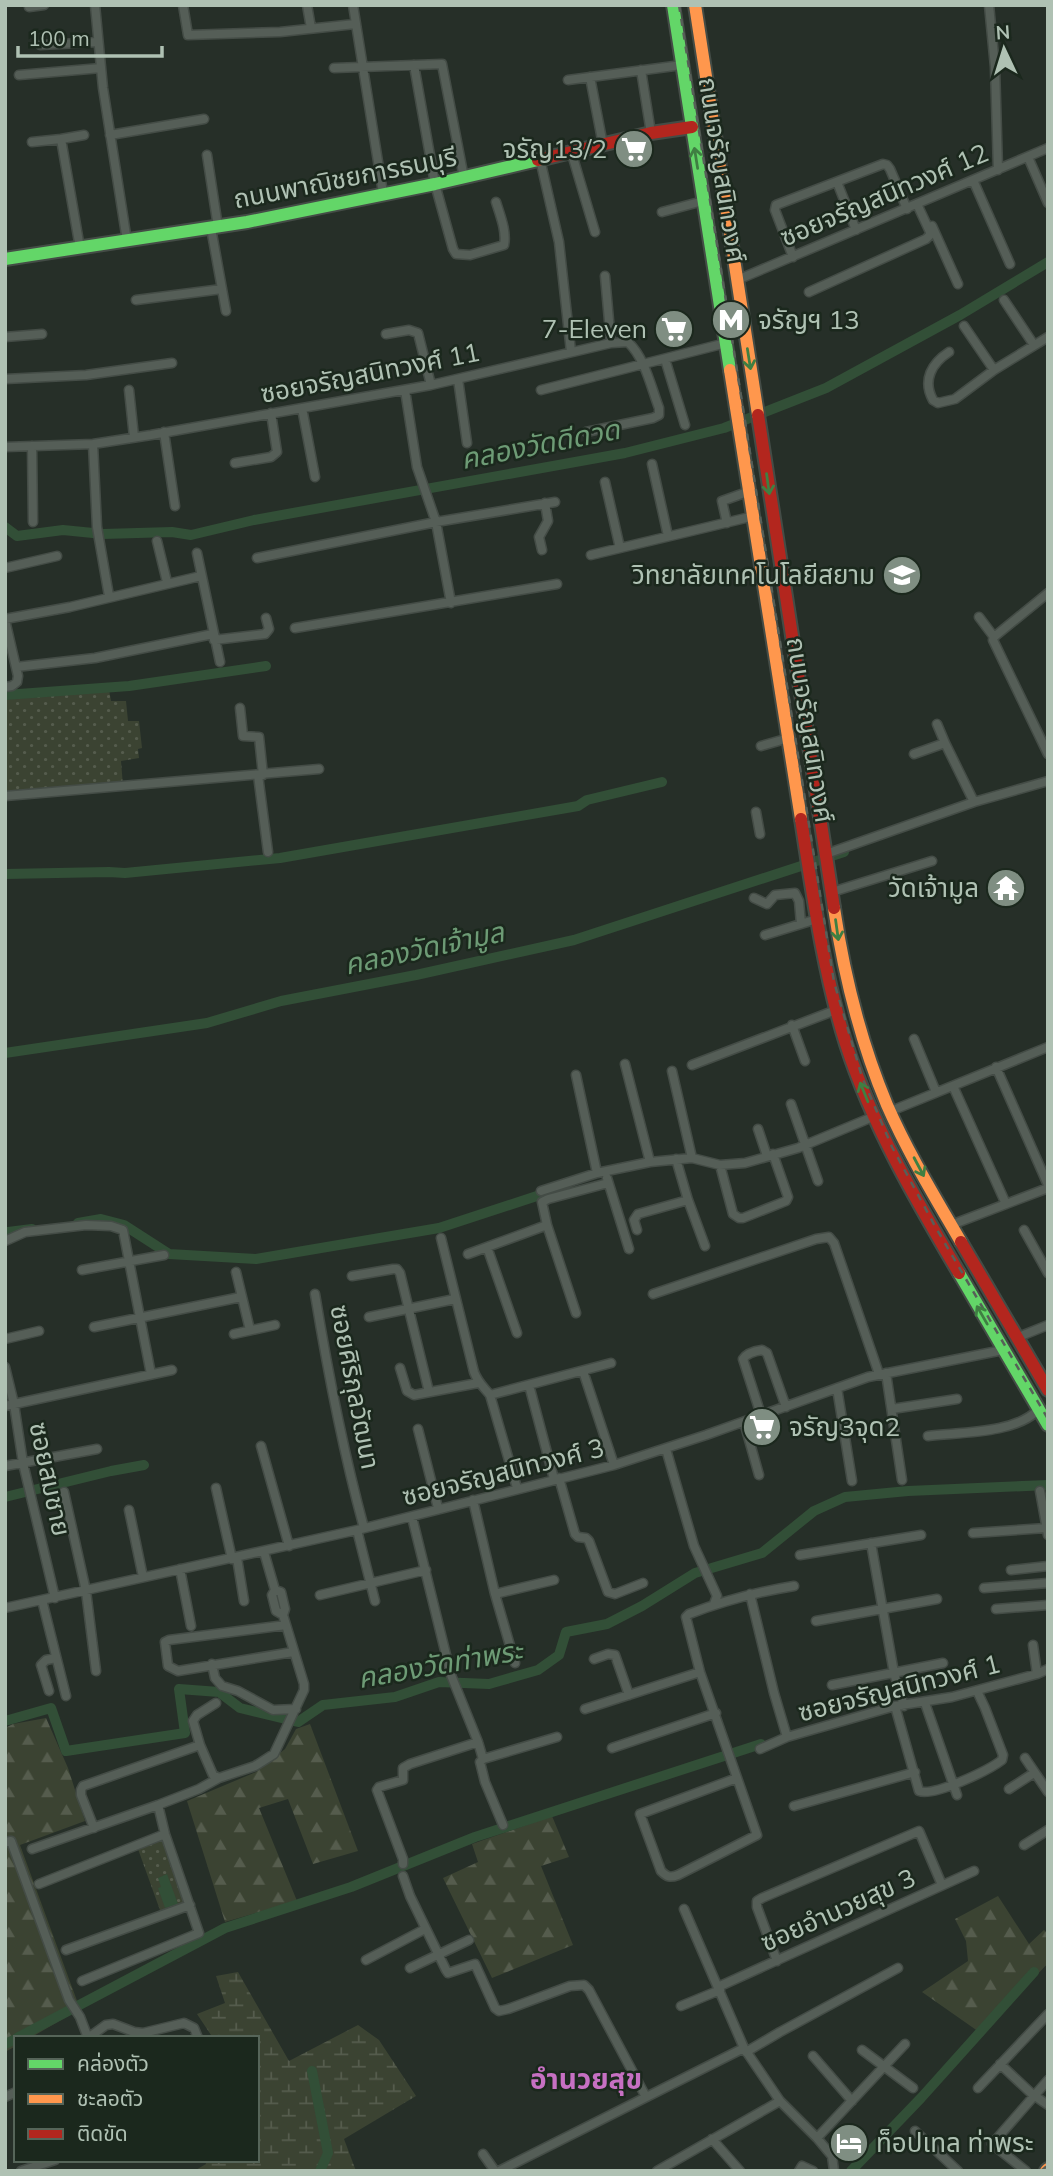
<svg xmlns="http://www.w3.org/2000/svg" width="1053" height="2176" font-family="Mulish,'Noto Sans Thai',sans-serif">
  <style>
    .forest { fill: url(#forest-firs) }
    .wetland { fill: url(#wetland-marsh) }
    .garden { fill: url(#garden-dots) }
    .water { fill: #324f37 }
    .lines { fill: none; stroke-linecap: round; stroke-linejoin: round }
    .canal { stroke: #324f37; stroke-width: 10 }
    .street-casing { stroke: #444c46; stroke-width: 11 }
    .fast-casing { stroke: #444c46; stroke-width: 16 }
    .slow-casing { stroke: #444c46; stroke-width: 16 }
    .jam-casing { stroke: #444c46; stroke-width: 16 }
    .street { stroke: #555e57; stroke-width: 8 }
    .fast { stroke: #63d668; stroke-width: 12 }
    .slow { stroke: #ff974d; stroke-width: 12 }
    .jam { stroke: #b3261e; stroke-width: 12 }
    .rail { stroke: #575f58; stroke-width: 2.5; stroke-dasharray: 7 7; stroke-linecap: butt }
    .oneway { stroke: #3f7f42 }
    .labels { text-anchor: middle; stroke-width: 5; stroke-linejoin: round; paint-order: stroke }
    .poi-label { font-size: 26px; fill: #afc1b3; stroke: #1b281d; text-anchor: end }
    .street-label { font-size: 26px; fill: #afc1b3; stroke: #1b281d }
    .water-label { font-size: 28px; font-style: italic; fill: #6d9b75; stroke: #1b281d }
    .neighbourhood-label { font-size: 28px; font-weight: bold; fill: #c670c2; stroke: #1b281d }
  </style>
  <defs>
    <pattern id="forest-firs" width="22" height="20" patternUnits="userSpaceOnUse" patternTransform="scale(1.75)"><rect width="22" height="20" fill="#3b4332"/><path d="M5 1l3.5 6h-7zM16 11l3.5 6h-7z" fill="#555c4d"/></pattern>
    <pattern id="wetland-marsh" width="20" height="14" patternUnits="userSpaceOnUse" patternTransform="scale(1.75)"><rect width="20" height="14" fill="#3b4332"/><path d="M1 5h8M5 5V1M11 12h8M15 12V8" fill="none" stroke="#555c4d"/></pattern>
    <pattern id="garden-dots" width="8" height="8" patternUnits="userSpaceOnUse" patternTransform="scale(1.75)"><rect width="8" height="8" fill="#3b4332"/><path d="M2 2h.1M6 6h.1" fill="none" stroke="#555c4d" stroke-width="1.8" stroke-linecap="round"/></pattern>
  </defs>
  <rect width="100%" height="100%" fill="#262f28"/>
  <path class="forest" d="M46,1718l22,50 17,53 -65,24 60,164 -50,29h-14v8l-11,6v-324l8,-4z
    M310,1724l48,127 -45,13 -25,-65 -29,9 38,93 -72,21 -38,-121 69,-29 29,-23 11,-20z
    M552,1816l17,41 -28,9 32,79 -81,33 -49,-100 35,-16 -6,-18z
    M998,1896l31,48 15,-14 4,4v29l-66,71 -60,-42 46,-31 -2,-20 -11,-22z"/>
  <path class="wetland" d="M238,1972l51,89 69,-36 21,15 37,56 -72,43 12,32h-162l12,-7 -1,-4h52v-122h-44l-16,-24 28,-11 -9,-27z"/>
  <path class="garden" d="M109,690l2,11h15l2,20h11l3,27 -4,1 1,9 -18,3 2,25 -118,9v-98z
    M162,1840l23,64 -24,9 -23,-64z"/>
  <path class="water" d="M167,1874l11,30 -13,4 -7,-20 3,-1 -3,-9z"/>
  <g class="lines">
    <path class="canal" d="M5,527l12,9 46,-6 40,4 69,-2 19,3 63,-15 371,-67 99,-25 102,-40 134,-73 88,-53
      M5,695l124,-9 137,-20
      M5,874l104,-2 16,1 155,-15 298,-52 9,-6 75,-18
      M5,1053l202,-30 74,-22 135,-26 158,-35 270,-88
      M78,1223l23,-4 23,6 45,29 87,5 183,-31 110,-36
      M5,1234l3,-2 24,-3
      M5,1497l106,-26 33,-6
      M5,1721l46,-13 15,43 119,-18 -6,-44 40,3 21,16 58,14 25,-17 72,-8 44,-15 50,2 49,-14 21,-15 7,-23 41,-8 35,-18 53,-33 67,-20 52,-42 31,-14 63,-6 140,-6
      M17,2038l208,-110 126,-41 124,-50 286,-93
      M5,2044l11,-5
      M312,2071l16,82 -8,18
      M851,2171l70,-73 113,-126"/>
    <g class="street-casing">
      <path id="street" d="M95,5l8,83 24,153
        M183,5l5,30 92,-3 75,-8
        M307,5l4,23
        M353,5l30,188
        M989,5l6,62 3,103
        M29,7l15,-2
        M40,45l58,-3
        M414,65l21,119 18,65 3,5 14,1 34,-10c3,-13 -4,-30 -8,-43
        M334,68l108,-4 22,114
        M641,70l10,63
        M19,75l82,-7
        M590,77l13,68
        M568,80l114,-15
        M110,135l94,-16
        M32,142l29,-3
        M571,151l24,81
        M207,155l11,72
        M1028,157l20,46
        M540,159l19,83 12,110
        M973,180l37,84
        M837,182l19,48
        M662,212l41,-11
        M932,226l26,58
        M211,228l15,83
        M80,248l-19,-109 23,-4
        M793,257l-18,-47 1,-5 107,-41 4,1 3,4 17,40
        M605,276l6,67
        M737,280l311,-132
        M809,292l117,-53 4,-4v-3l-13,-28
        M136,300l86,-11
        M1004,300l30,45
        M964,326l30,44
        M386,334l23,-4 9,3 13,52
        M5,337l37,-3
        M949,352c-17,11 -27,28 -16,48l5,3 17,-4 39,-29 54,-33
        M665,359l20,66
        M5,379l81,-4 86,-12
        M458,379l9,64
        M129,390l5,47
        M405,390l12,77 19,55 15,81
        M541,390l185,-47
        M302,408l13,69
        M164,432l11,74
        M93,444l4,83 12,69
        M32,446l1,76
        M5,447l88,-3 58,-9 280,-50 180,-42 17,-1c17,16 23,45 31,66v7l-6,3 -67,14
        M235,463l36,-6 6,-5 -6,-39
        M652,464l16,72
        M605,482l15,66
        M727,523l-5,-22 28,-10
        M157,541l10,41
        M542,550l-3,-13 9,-16 -3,-18
        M197,553l23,109
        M591,555l163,-39
        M257,558l179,-36 119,-20
        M5,568l52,-12
        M1048,593l-54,44 -1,3 55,114
        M979,617l15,20
        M5,619l65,-12 131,-31
        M5,620l13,56 -1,6 -5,4 -7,1
        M295,628l262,-44
        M214,640l51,-6 4,-5 -3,-11
        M16,667l79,-9 118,-24
        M240,708l3,28 16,1 4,38
        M937,724l8,19
        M761,746l28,-8
        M914,754l31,-11 29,59
        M258,775l10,77
        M5,796l314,-27
        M756,812l4,22
        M826,854l148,-52 74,-21
        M832,892l100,-31
        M754,898l13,6 8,-9 20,-2 4,8 2,23
        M765,935l52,-16
        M792,1025l13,36
        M914,1039l22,53
        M625,1064l25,98
        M692,1065l144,-55
        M996,1067l52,118
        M672,1071l20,87
        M576,1075l21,98
        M953,1086l53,118
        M791,1104l27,77
        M891,1111l157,-64
        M758,1129l9,27
        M676,1159l12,41 17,46
        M720,1165l13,49 6,4h4l43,-17 2,-4 -15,-43
        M607,1178l22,71
        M541,1191l56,-18 53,-11 42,-4 28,7 25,-2 53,-15 77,-32
        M951,1225l97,-37
        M637,1230l-3,-10 4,-6 50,-14
        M1024,1230l24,43
        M441,1238l33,134c4,11 10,15 16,23l27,93
        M5,1241l20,-9 61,-7 25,1 12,4 28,144
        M487,1247l30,86
        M468,1254l79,-29
        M82,1270l82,-15
        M236,1272l14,58
        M352,1276l41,-7h4l3,4 29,119
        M315,1294c13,79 28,157 49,234
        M653,1294l163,-55 13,-2 5,6 45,131
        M576,1313l-29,-88 -5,-23 6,-3 60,-16
        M369,1317l86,-18
        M94,1327l147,-30
        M234,1334l41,-9
        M1016,1338l32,-13
        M5,1339l34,-8
        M5,1367l9,37 9,59 32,135
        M400,1368l7,23 7,4 64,-12
        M583,1371l31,94
        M886,1373l16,107
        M529,1385l25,94
        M837,1388l15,93
        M490,1395l121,-32
        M5,1406l167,-36
        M892,1409l65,-10
        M761,1415l-18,-56c4,-6 12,-8 19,-9l5,3 19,54
        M744,1422l15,53
        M418,1429l20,79
        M928,1436c33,-4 86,-2 110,-26
        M261,1446l28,100
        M666,1449l28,97 23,50 -3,8
        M5,1466l92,-17
        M559,1478l16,56 3,3 8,1 3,3 19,51 7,2 28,-11
        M216,1488l16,71
        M1040,1491l8,44
        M64,1492l22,99 10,80
        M473,1500l22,94 20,69
        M129,1510l14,67
        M412,1517l39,158 27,67 5,17 74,-22
        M357,1530l18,71
        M973,1533l73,-5
        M871,1543l23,130 10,33
        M264,1552l11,38 -3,5 4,16 7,4
        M800,1555l121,-20
        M237,1558l7,43
        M180,1569l11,57
        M1011,1570l37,-4
        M984,1588l64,-5
        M495,1594l59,-14
        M750,1594l24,99 13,44
        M320,1595l106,-25
        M42,1600l24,96
        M5,1608l352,-78 257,-65 92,-30 162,-58 135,-27
        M996,1609l52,-4
        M816,1621l121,-22
        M286,1625l-117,15 -4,2 3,24 10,5 115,-19
        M1033,1645l4,29
        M594,1659l14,-5 7,1 14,40
        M212,1664l3,14 7,8 16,5 35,19 23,-1
        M832,1685l111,-22
        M49,1691l-8,-26 5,-5 10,-2
        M216,1703l-19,12 -4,6 7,24 13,30 6,3
        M925,1703l32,92
        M895,1706l24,85c15,6 70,-21 83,-31l1,-5 -18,-47 -8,-17
        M585,1709l115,-37
        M612,1748l104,-35
        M760,1749l27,-12 108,-31 57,-9 85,-23 11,-5
        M1025,1758l23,34
        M483,1759l-3,3 5,20 18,43
        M737,1778l-97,36 21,57c6,6 9,7 17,4l79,-40 -57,-163 -14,-55 3,-3c34,-13 68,-22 105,-28
        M1009,1789l25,-16
        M794,1806l121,-34
        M94,1828l-13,-33v-5l2,-4 117,-41
        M5,1842l6,-1 58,159 11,17 8,21 18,-13 7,-1 21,8 9,1 41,-10 10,5 4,10
        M1024,1845l24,-15
        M32,1849l126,-44
        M403,1864v-5l-26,-69 2,-3 24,-7v-12l7,-4 68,-22
        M403,1876l7,20 36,74 2,3 27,-9 20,44 4,3 9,-2 62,-23 14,-1 5,5 57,107
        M39,1884l126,-50
        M684,1909l60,139 36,53 37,37 15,18 2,15
        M66,1950l124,-45
        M366,1960l59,-31
        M777,1961l-20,-54v-6l5,-3 157,-67 23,54
        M410,1968l59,-28
        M82,1981l117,-48 -34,-99 -7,-29 41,-16 20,-11 36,-12 19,-12 30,-64v-6l-21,-69 2,-6 -4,-17 -6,-2
        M718,1987l256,-116
        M681,2006l39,-16
        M862,2050l51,38
        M746,2052l34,-20 118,-64
        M813,2056l39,45
        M1000,2064l32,30 16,11
        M978,2088l70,-74
        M5,2097l11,-5
        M915,2131l43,40
        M817,2138l88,-94
        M712,2139l28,32
        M483,2154l12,17
        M21,2171l34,-11
        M499,2171l245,-123
        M657,2171l123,-70
        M799,2171l3,-5 11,5
        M1026,2171l-34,-27 56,-64"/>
    </g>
    <g class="fast-casing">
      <path id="fast" d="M673,5l57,365
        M5,259l242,-37 188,-38 103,-24
        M959,1273l89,152"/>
    </g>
    <g class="slow-casing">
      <path id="slow" d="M695,5l63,410
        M730,370l71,449
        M834,908c10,67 27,135 53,197 21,48 48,92 74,137
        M1046,2171l2,-2"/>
    </g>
    <g class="jam-casing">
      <path id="jam" d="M538,160l113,-27 41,-6
        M758,415l76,493
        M801,819c12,76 22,152 45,225 26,81 70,156 113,229
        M961,1242l87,148"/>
    </g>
    <use href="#street" class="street"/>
    <use href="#fast" class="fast"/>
    <use href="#slow" class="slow"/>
    <use href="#jam" class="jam"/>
    <path class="rail" d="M679,5l155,977 28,95 30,70 44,81 112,191
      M1041,2171l7,-6"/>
  </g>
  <defs><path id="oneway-shaft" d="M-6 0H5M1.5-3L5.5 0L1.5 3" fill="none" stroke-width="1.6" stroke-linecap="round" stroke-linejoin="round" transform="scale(1.75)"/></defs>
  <g class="oneway">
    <use href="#oneway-shaft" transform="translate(696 158) rotate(-99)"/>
    <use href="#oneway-shaft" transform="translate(749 359) rotate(81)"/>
    <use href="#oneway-shaft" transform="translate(768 484) rotate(82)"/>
    <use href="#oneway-shaft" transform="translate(837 930) rotate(82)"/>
    <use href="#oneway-shaft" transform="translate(864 1092) rotate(-112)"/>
    <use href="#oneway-shaft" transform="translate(919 1167) rotate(62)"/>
    <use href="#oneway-shaft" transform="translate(982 1315) rotate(-120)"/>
  </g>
  <defs>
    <g id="supermarket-disc" transform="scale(2.0125)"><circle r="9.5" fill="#7f8e82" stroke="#1b281d"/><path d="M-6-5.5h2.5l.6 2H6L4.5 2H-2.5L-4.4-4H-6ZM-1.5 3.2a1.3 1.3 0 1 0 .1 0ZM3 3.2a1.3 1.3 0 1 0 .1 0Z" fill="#fff"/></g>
    <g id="metro-disc" transform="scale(2.0125)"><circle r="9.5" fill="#7f8e82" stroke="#1b281d"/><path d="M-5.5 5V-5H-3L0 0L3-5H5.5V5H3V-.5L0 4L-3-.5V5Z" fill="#fff"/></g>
    <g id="university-disc" transform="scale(2.0125)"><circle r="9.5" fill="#7f8e82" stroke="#1b281d"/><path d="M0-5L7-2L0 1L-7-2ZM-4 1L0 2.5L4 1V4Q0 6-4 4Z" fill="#fff"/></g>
    <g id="temple-disc" transform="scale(2.0125)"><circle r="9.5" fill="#7f8e82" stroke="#1b281d"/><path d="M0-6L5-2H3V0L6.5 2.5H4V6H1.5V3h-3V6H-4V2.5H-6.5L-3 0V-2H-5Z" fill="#fff"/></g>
    <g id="hotel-disc" transform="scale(2.0125)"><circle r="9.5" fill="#7f8e82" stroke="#1b281d"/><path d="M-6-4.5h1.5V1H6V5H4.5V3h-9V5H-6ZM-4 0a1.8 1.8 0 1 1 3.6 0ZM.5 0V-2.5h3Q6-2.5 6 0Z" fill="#fff"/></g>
  </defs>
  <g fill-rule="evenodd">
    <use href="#supermarket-disc" x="634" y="149"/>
    <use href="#metro-disc" x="731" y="320"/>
    <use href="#supermarket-disc" x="674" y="329"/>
    <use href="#university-disc" x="902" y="575"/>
    <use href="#temple-disc" x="1006" y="888"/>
    <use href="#supermarket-disc" x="762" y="1427"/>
    <use href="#hotel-disc" x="849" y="2143"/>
  </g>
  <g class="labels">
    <g class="poi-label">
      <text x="607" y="158">จรัญ13/2</text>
      <text x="758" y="329" text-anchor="start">จรัญฯ 13</text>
      <text x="647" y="338">7-Eleven</text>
      <text x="875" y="584">วิทยาลัยเทคโนโลยีสยาม</text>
      <text x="979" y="897">วัดเจ้ามูล</text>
      <text x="789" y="1436" text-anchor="start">จรัญ3จุด2</text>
      <text x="876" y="2152" text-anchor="start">ท็อปเทล ท่าพระ</text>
    </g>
    <g class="street-label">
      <text transform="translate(722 170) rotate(81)" y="9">ถนนจรัญสนิทวงศ์</text>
      <text transform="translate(345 178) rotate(-11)" y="9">ถนนพาณิชยการธนบุรี</text>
      <text transform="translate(884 195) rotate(-23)" y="9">ซอยจรัญสนิทวงศ์ 12</text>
      <text transform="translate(370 373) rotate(-11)" y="9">ซอยจรัญสนิทวงศ์ 11</text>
      <text transform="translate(810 730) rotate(81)" y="9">ถนนจรัญสนิทวงศ์</text>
      <text transform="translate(355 1387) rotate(79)" y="9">ซอยศิริกุลวัฒนา</text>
      <text transform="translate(503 1472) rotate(-14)" y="9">ซอยจรัญสนิทวงศ์ 3</text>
      <text transform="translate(50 1479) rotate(78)" y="9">ซอยสมชาย</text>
      <text transform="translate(899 1688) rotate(-14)" y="9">ซอยจรัญสนิทวงศ์ 1</text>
      <text transform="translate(838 1910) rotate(-24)" y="9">ซอยอำนวยสุข 3</text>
    </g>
    <g class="water-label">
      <text transform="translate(540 444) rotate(-11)" y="10">คลองวัดดีดวด</text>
      <text transform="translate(424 948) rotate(-12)" y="10">คลองวัดเจ้ามูล</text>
      <text transform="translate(440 1664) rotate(-10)" y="10">คลองวัดท่าพระ</text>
    </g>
    <g class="neighbourhood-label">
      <text x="586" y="2089">อำนวยสุข</text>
    </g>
  </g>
  <rect width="1053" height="2176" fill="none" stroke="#afc1b3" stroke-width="14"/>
  <rect x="14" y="2036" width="245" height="126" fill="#1b281d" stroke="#566559" stroke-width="2"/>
  <rect x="28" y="2059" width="35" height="10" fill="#63d668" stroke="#566559" stroke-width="2"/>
  <text x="77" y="2071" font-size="21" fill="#afc1b3">คล่องตัว</text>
  <rect x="28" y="2094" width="35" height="10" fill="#ff974d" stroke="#566559" stroke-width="2"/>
  <text x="77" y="2106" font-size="21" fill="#afc1b3">ชะลอตัว</text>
  <rect x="28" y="2129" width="35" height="10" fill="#b3261e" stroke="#566559" stroke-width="2"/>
  <text x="77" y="2141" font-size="21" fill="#afc1b3">ติดขัด</text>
  <g transform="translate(1004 49) rotate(356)" stroke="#1b281d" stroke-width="5" paint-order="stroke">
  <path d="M0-5L12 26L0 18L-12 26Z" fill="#afc1b3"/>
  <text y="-10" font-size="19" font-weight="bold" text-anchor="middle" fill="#afc1b3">N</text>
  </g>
  <path d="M18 46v10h144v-10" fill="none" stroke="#afc1b3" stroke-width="3.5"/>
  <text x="28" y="46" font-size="21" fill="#afc1b3" stroke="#1b281d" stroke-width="5" paint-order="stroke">100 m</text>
</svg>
